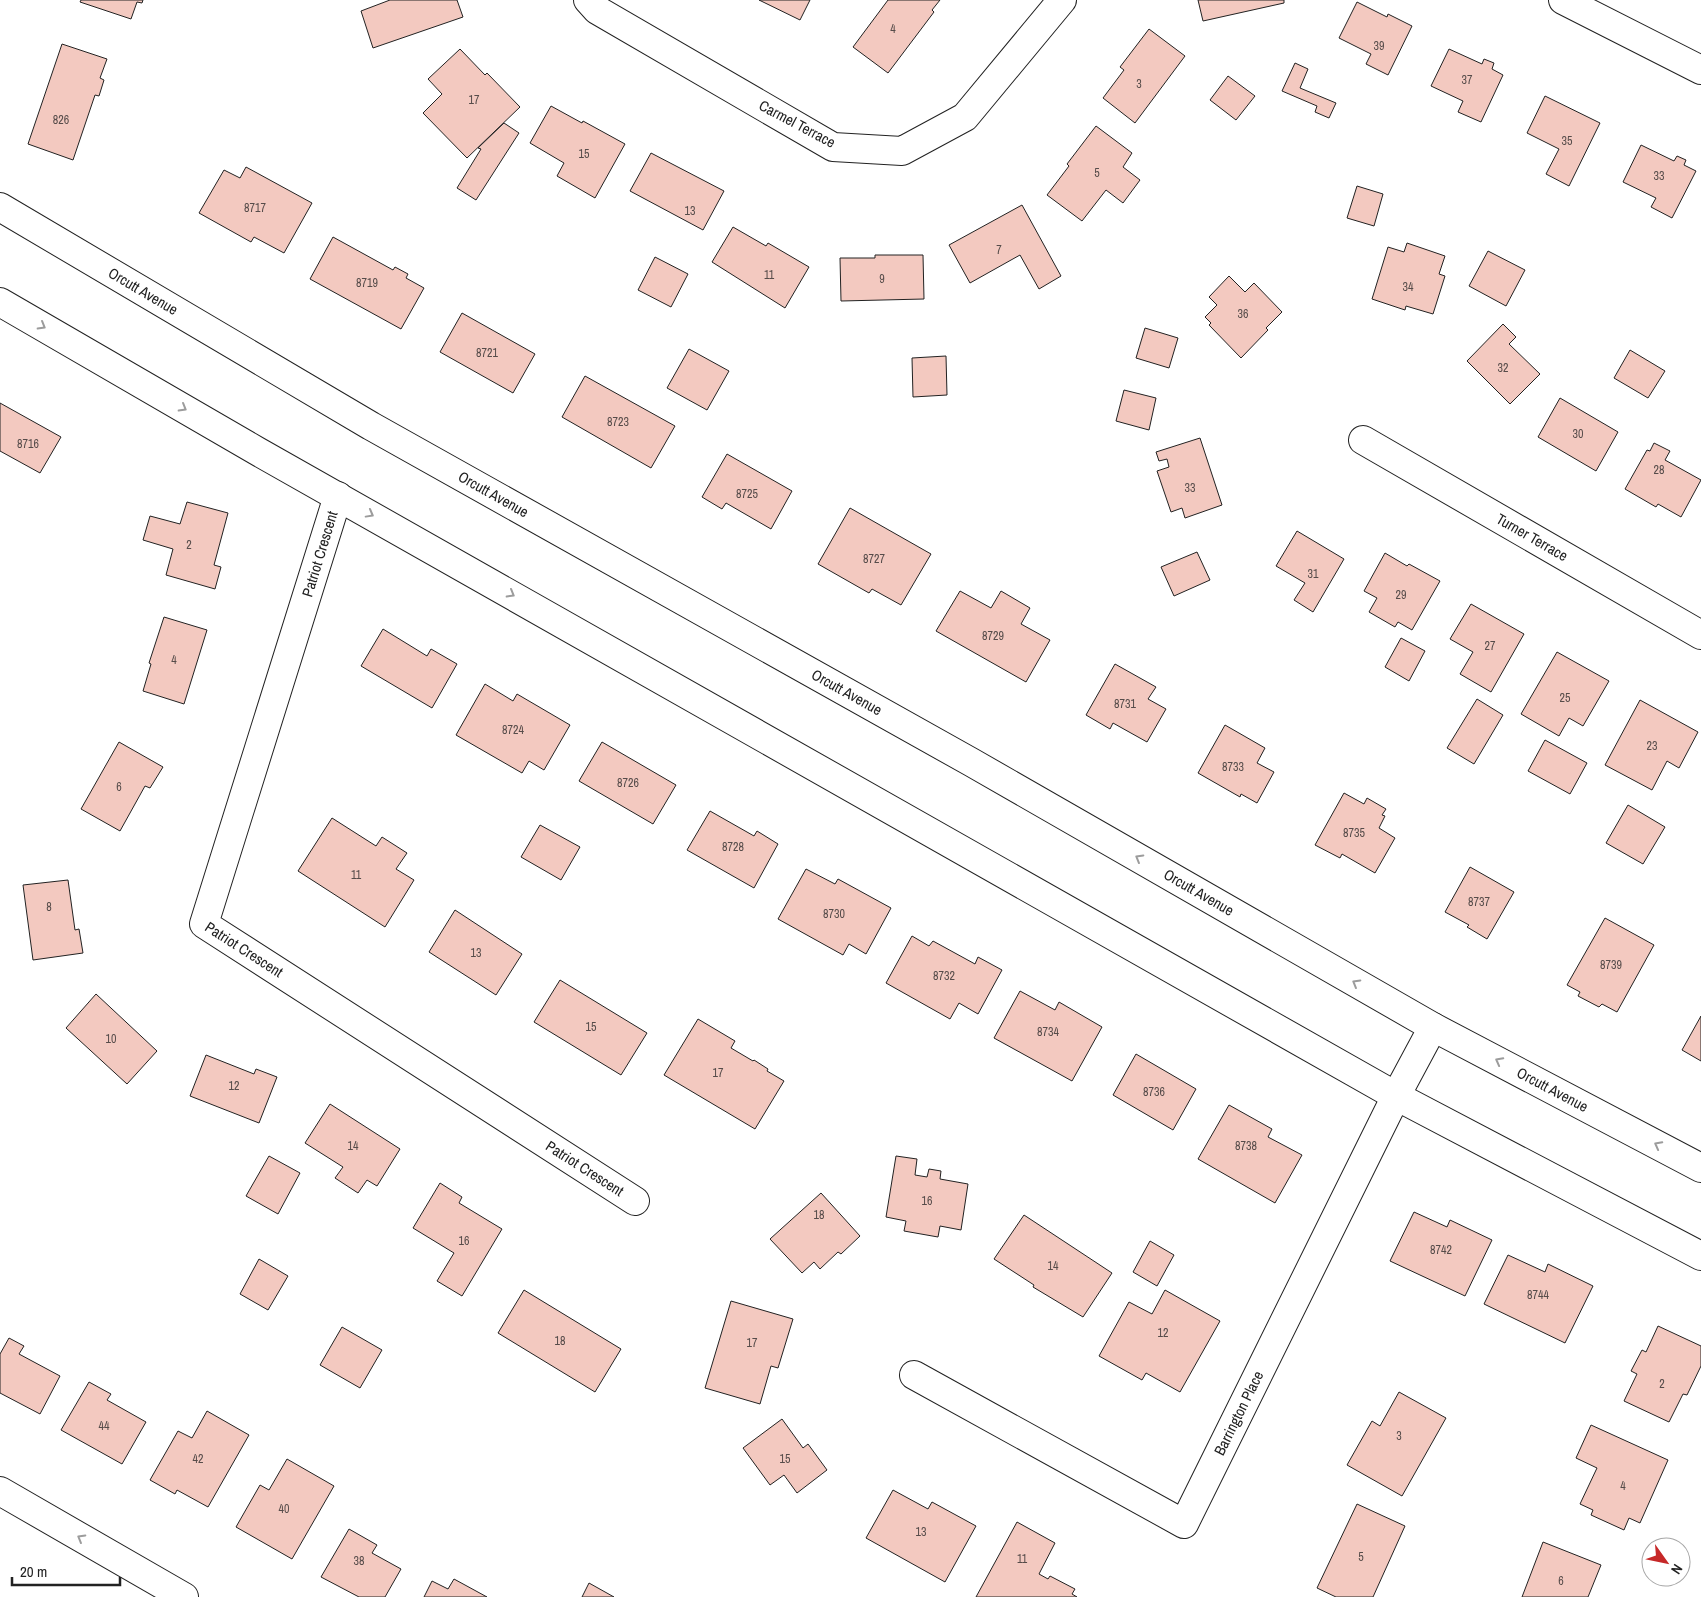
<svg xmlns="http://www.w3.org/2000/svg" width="1701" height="1597" font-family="'Archivo Narrow',sans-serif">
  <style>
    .building { fill: #f3c9c0; stroke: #222 }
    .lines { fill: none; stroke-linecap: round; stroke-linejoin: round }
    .street-casing { stroke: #222; stroke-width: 30 }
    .secondary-casing { stroke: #222; stroke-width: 30 }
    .street { stroke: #fff; stroke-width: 28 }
    .secondary { stroke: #fff; stroke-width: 28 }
    .oneway { stroke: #9c9c9c }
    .labels { text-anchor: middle; stroke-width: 4; stroke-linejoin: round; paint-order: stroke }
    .number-label { font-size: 12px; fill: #564c4a }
    .street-label { font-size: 15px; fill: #222; stroke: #fff }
  </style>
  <rect width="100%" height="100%" fill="#fff"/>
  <path class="building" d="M81,0h62l-1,3 -5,-1 -6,17 -51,-17z
    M390,0h67l6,17 -90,31 -12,-37z
    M759,0h51l-10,20z
    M888,0h52l-8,10 2,2 -46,61 -35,-26z
    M1198,0h86v3l-81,18z
    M1357,2l30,15 1,-3 24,12 -24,49 -22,-11 5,-10 -32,-16z
    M1149,29l36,27 -50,67 -32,-25 21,-28 -4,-3z
    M62,44l45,15 -7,19 4,2 -5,16 -4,-1 -22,65 -45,-16z
    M460,49l25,26 2,-2 33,34 -53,51 -44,-45 19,-19 -14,-15z
    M1449,49l33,15 2,-5 10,4 -2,6 11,6 -22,47 -23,-10 5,-11 -32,-15z
    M1295,63l13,6 -8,19 36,15 -7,15 -14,-6 2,-6 -35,-15z
    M1228,76l27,20 -19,24 -26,-20z
    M1545,96l55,27 -31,63 -23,-12 13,-25 -32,-16z
    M551,106l31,17 1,-2 42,23 -30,54 -38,-22 7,-13 -34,-20z
    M504,123l15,10 -43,67 -19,-12 24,-39 -3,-1z
    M1096,126l36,27 -9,14 17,13 -17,23 -17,-13 -24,31 -35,-26 22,-29 -2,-2z
    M1641,145l33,16 3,-5 9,4 -2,5 12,6 -24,47 -21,-11 5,-9 -33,-16z
    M651,153l73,38 -21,39 -73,-39z
    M246,167l66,36 -28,50 -30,-16 -3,5 -52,-29 25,-43 16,8z
    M1357,186l26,8 -9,32 -27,-8z
    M1022,205l39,71 -22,13 -19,-34 -50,28 -21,-38z
    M733,227l33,19 2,-3 41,24 -24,41 -73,-46z
    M333,237l60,33 2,-3 13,7 -2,4 18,10 -23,41 -91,-50z
    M1407,243l38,13 -6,18 6,2 -12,38 -27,-8 -1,4 -33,-11 16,-52 16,5z
    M1488,251l37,19 -19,36 -37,-20z
    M875,255h48l1,44 -83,2 -1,-43h35z
    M655,257l33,17 -17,33 -33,-17z
    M1229,276l16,16 9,-9 28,29 -16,16 2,2 -27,28 -32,-33 2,-2 -6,-6 12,-12 -8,-8z
    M462,313l73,41 -22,39 -73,-41z
    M1503,324l13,13 -7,7 31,30 -30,30 -43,-43z
    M1145,328l33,10 -9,30 -33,-10z
    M689,349l40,22 -22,39 -40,-22z
    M1630,350l35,21 -17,27 -34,-20z
    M946,356l1,39 -34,2 -1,-39z
    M585,376l90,50 -24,42 -89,-51z
    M1124,390l32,8 -7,32 -33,-9z
    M1560,398l58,34 -22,39 -58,-34z
    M0,403l61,34 -21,36 -40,-22z
    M1200,438l22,67 -37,13 -3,-10 -11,4 -14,-41 12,-4 -2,-8 -8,2 -3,-9z
    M1654,443l16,8 -5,9 36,20 -20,37 -23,-13 -2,3 -31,-18 22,-39 3,1z
    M727,454l65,37 -21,38 -45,-26 -4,6 -20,-12z
    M187,502l41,11 -14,52 7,2 -6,22 -49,-14 7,-26 -30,-9 7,-24 30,8z
    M850,508l81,46 -30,51 -29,-16 -3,4 -51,-29z
    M1297,531l47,28 -31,53 -19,-12 11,-17 -29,-17z
    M1197,552l13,28 -36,16 -13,-29z
    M1385,553l22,13 2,-2 31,17 -28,49 -14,-8 -3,5 -26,-15 8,-14 -13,-7z
    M960,591l31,17 10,-17 29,17 -9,16 29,16 -24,42 -90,-51z
    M1471,604l53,30 -33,58 -31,-18 13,-22 -23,-13z
    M164,617l43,13 -23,74 -41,-13 8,-27 -2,-1z
    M383,629l44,27 4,-7 26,15 -25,44 -71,-42z
    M1401,638l24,13 -16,30 -24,-14z
    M1557,652l52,29 -26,45 -14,-8 -10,18 -38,-22z
    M1115,664l41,23 -8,12 18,10 -19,33 -34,-19 -3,6 -24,-14z
    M485,684l28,17 4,-7 53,31 -26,45 -15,-9 -7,12 -66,-38z
    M1477,699l26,16 -29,49 -27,-16z
    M1640,700l58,32 -19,36 -12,-7 -15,29 -47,-25z
    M1225,725l40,23 -8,15 17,9 -17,31 -16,-9 -1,3 -42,-24z
    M1545,740l42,23 -17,31 -42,-23z
    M119,742l44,25 -13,21 -5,-2 -25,45 -39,-22z
    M602,742l74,43 -23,39 -74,-43z
    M1344,793l20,11 3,-6 19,11 -4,6 3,1 -6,12 16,10 -20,35 -33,-19 -2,4 -25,-13z
    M1628,805l37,22 -22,37 -37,-21z
    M710,811l44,25 3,-5 21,13 -24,44 -67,-38z
    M332,818l44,28 6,-9 25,16 -11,16 18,11 -29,47 -87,-56z
    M540,825l40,22 -19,33 -40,-23z
    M1470,867l44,25 -27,47 -20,-12 2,-2 -24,-13z
    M806,869l29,15 3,-5 53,29 -25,46 -17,-10 -6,11 -65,-36z
    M68,880l7,50 4,-1 4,24 -50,7 -10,-75z
    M455,910l67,44 -26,41 -67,-43z
    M1605,918l49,27 -37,67 -15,-8 -3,3 -21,-11 2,-4 -13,-7z
    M912,936l17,10 4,-5 42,23 3,-7 24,13 -24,44 -19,-11 -9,16 -64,-36z
    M560,980l87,53 -26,42 -87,-53z
    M1020,991l35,19 4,-8 43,25 -30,54 -78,-43z
    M96,994l61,57 -30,33 -61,-56z
    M1701,1016v45l-19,-11z
    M698,1019l37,22 -4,7 22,13 1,-1 14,9 -1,2 17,10 -29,48 -91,-54z
    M1136,1054l60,35 -23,41 -60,-35z
    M206,1055l48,19 2,-5 21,8 -18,46 -69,-27z
    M330,1104l70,45 -23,37 -10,-6 -9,13 -23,-15 8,-11 -38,-24z
    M1229,1105l43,24 -4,8 34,18 -27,48 -77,-44z
    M269,1156l31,17 -22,41 -32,-18z
    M896,1156l21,3 -2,16 12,2 2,-8 12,2 -1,8 28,5 -7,46 -21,-4 -2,11 -34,-6 2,-10 -20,-4z
    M440,1183l22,14 -3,6 43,26 -40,67 -25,-15 17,-28 -41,-25z
    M821,1193l39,43 -19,18 -3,-2 -18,17 -6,-7 -12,11 -32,-34z
    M1414,1212l33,15 3,-7 42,20 -27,56 -75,-35z
    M1024,1215l88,58 -29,44 -50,-30 1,-2 -40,-26z
    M1150,1241l24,14 -17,31 -24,-14z
    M1508,1255l37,17 3,-8 45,22 -28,57 -81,-39z
    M259,1259l29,17 -20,34 -28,-16z
    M524,1290l97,59 -26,43 -97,-59z
    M1165,1290l55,31 -40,71 -34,-19 -4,7 -43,-24 30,-54 23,12z
    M731,1301l62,18 -15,49 -7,-2 -11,38 -55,-16z
    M1658,1326l43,20v20l-14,29 -4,-1 -14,28 -45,-21 13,-27 -6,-3 11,-21 4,2z
    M342,1327l40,23 -22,38 -40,-23z
    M9,1338l15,8 -5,8 41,22 -20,38 -40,-21v-39z
    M89,1382l22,12 -4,6 39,22 -24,42 -61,-34z
    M1399,1392l47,26 -44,78 -55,-31 25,-44 8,5z
    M207,1411l42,24 -41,72 -31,-17 -2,4 -25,-14 28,-49 14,7z
    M782,1419l21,29 5,-4 19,26 -30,23 -13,-18 -14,10 -27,-37z
    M1591,1425l77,35 -28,63 -11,-5 -5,12 -33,-15 2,-5 -13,-6 17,-36 -21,-10z
    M287,1459l47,27 -42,73 -56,-32 24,-42 9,5z
    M893,1490l35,19 4,-7 44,24 -31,56 -79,-44z
    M1357,1504l48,22 -32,71h-37l-19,-9z
    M1017,1522l38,21 -16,31 9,5 2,-3 25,13 -3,5 5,3h-101z
    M349,1529l28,16 -5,8 29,16 -16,28h-26l-38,-20z
    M1543,1542l58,23 -13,32h-66z
    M454,1579l33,18h-63l8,-16 16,8z
    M589,1583l25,14h-32z"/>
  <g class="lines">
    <g class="street-casing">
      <g id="street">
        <path d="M588,0l9,10 236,137 69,4 63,-34 97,-117"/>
        <path d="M1563,0l138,70"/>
        <path id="s1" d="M1363,440l338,195"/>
        <path id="s2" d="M338,496l-134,428 431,277"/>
        <path id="s3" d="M914,1375l270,149 212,-428 37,-69"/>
        <path d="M0,1491l184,106"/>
      </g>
    </g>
    <g class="secondary-casing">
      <g id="secondary">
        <path id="s4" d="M0,207l371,219 600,336 462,265 268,141"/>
        <path d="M0,302l257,149 1139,645 305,160"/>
      </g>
    </g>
    <use href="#street" class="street"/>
    <use href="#secondary" class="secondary"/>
  </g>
  <defs><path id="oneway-chevron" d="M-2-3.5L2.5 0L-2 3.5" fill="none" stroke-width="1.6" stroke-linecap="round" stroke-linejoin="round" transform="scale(1.25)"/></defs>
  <g class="oneway">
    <use href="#oneway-chevron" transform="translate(42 326) rotate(30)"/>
    <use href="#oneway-chevron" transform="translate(183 408) rotate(30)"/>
    <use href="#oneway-chevron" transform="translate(370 514) rotate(29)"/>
    <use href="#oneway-chevron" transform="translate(511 594) rotate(30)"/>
    <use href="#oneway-chevron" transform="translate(1139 858) rotate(-150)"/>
    <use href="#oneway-chevron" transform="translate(1356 983) rotate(-150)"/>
    <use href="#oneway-chevron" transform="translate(1499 1061) rotate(-152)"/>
    <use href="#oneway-chevron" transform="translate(1658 1145) rotate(-152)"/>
    <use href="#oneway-chevron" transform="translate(81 1538) rotate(-150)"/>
  </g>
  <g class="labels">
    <g class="number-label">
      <text x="893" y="33">4</text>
      <text x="1379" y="50">39</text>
      <text x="1467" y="84">37</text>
      <text x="1139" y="88">3</text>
      <text x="474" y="104">17</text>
      <text x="61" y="124">826</text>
      <text x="1567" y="145">35</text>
      <text x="584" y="158">15</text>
      <text x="1097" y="177">5</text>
      <text x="1659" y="180">33</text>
      <text x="255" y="212">8717</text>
      <text x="690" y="215">13</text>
      <text x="999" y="254">7</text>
      <text x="769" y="279">11</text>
      <text x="882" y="283">9</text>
      <text x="367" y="287">8719</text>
      <text x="1408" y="291">34</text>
      <text x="1243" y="318">36</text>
      <text x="487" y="357">8721</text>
      <text x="1503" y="372">32</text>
      <text x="618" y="426">8723</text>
      <text x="1578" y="438">30</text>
      <text x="28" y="448">8716</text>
      <text x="1659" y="474">28</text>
      <text x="1190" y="492">33</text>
      <text x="747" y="498">8725</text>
      <text x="189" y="549">2</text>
      <text x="874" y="563">8727</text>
      <text x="1313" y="578">31</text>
      <text x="1401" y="599">29</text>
      <text x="993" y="640">8729</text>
      <text x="1490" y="650">27</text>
      <text x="174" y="664">4</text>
      <text x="1565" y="702">25</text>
      <text x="1125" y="708">8731</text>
      <text x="513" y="734">8724</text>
      <text x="1652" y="750">23</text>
      <text x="1233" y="771">8733</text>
      <text x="628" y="787">8726</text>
      <text x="119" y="791">6</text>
      <text x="1354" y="837">8735</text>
      <text x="733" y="851">8728</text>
      <text x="356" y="879">11</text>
      <text x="1479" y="906">8737</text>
      <text x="49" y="911">8</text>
      <text x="834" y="918">8730</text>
      <text x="476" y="957">13</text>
      <text x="1611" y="969">8739</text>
      <text x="944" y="980">8732</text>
      <text x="591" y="1031">15</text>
      <text x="1048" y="1036">8734</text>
      <text x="111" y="1043">10</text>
      <text x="718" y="1077">17</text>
      <text x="234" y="1090">12</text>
      <text x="1154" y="1096">8736</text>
      <text x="353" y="1150">14</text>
      <text x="1246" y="1150">8738</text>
      <text x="927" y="1205">16</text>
      <text x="819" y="1219">18</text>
      <text x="464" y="1245">16</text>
      <text x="1441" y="1254">8742</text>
      <text x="1053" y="1270">14</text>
      <text x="1538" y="1299">8744</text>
      <text x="1163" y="1337">12</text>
      <text x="560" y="1345">18</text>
      <text x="752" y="1347">17</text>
      <text x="1662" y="1388">2</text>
      <text x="104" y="1430">44</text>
      <text x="1399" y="1440">3</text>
      <text x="198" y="1463">42</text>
      <text x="785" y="1463">15</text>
      <text x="1623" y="1490">4</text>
      <text x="284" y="1513">40</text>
      <text x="921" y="1536">13</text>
      <text x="1361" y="1561">5</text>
      <text x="1022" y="1563">11</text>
      <text x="359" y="1565">38</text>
      <text x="1561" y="1585">6</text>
    </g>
    <g class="street-label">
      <text transform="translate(797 124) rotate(28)" y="5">Carmel Terrace</text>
      <text dy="5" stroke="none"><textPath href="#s4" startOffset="166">Orcutt Avenue</textPath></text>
      <text dy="5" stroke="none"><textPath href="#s4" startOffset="571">Orcutt Avenue</textPath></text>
      <text dy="5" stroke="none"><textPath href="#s1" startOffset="195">Turner Terrace</textPath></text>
      <text transform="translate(320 554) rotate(-73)" y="5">Patriot Crescent</text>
      <text dy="5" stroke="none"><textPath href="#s4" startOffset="976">Orcutt Avenue</textPath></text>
      <text dy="5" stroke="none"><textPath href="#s4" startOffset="1381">Orcutt Avenue</textPath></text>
      <text dy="5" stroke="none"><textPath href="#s2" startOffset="496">Patriot Crescent</textPath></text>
      <text dy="5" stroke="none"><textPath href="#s4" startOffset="1786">Orcutt Avenue</textPath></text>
      <text dy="5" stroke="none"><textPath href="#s2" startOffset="901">Patriot Crescent</textPath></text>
      <text dy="5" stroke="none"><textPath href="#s3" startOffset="432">Barrington Place</textPath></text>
    </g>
  </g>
  <g transform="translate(1666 1562) rotate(123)"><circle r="24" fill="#ffffff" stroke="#a7a7a7"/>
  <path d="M0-4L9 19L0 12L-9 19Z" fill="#c62828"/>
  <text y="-8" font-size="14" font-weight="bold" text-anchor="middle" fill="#222222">N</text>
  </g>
  <path d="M12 1577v8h108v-8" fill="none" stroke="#222222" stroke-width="2.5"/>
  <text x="20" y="1577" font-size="15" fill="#222222" stroke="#ffffff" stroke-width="4" paint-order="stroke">20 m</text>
</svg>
